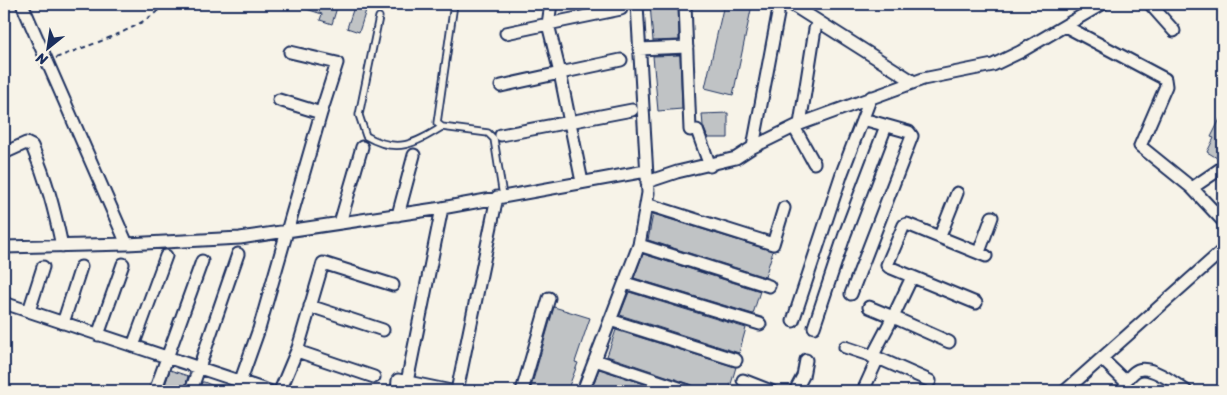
<svg xmlns="http://www.w3.org/2000/svg" width="1227" height="395" font-family="Sriracha,sans-serif">
  <style>
    .building { fill: #c0c3c5; stroke: #1b2f5e }
    .lines { fill: none; stroke-linecap: round; stroke-linejoin: round }
    .lane-casing { stroke: #1b2f5e; stroke-width: 9 }
    .street-casing { stroke: #1b2f5e; stroke-width: 15 }
    .path { stroke: #1b2f5e; stroke-width: 2; stroke-dasharray: 5 4; stroke-linecap: butt }
    .lane { stroke: #f7f3e8; stroke-width: 5.5 }
    .street { stroke: #f7f3e8; stroke-width: 11 }
  </style>
  <rect width="100%" height="100%" fill="#f7f3e8"/>
  <filter id="ink" filterUnits="userSpaceOnUse"><feTurbulence type="fractalNoise" baseFrequency=".02" numOctaves="2"/><feDisplacementMap in="SourceGraphic" scale="10" xChannelSelector="R" yChannelSelector="G"/><feConvolveMatrix kernelMatrix="1 2 1 2 8 2 1 2 1" color-interpolation-filters="sRGB"/></filter>
  <g filter="url(#ink)">
    <path class="building" d="M297,4h41l-6,20 -12,-4 2,-6 -25,-8z
      M355,4h13l-9,28 -12,-4z
      M650,4h28l1,36 -26,1z
      M724,4l28,1 -19,90 -28,-7z
      M680,55l2,54 -24,2 -5,-55z
      M728,113v25h-20l-5,-12 -1,-12z
      M1223,113v33l-6,12 -10,-6 7,-14 -3,-1z
      M653,214l120,37 -8,26 -117,-37z
      M643,254l117,37 -7,23 -119,-36z
      M629,292l117,36 -7,25 -119,-38z
      M554,307l36,11 -15,44 3,1 -11,28h-37z
      M616,330l120,37 -7,24h-34l-1,-5 -4,-2 -83,-28z
      M599,369l66,22h-74z
      M170,370l18,6 -4,15h-21z
      M202,382h2l22,9h-27z"/>
    <g class="lines">
      <g class="lane-casing">
        <path id="lane" d="M454,4l-17,119 5,4 46,6 6,6 9,57
          M379,17l-20,98 7,21c31,18 48,8 76,-9"/>
      </g>
      <g class="street-casing">
        <path id="street" d="M22,4l105,240
          M685,4l5,126
          M791,4l123,78
          M1150,4l24,27
          M1065,26l100,53 1,7 -26,60 52,42 31,33
          M506,33l42,-9 3,-20
          M639,49l48,-2
          M501,86l59,-13 -12,-49 73,-15
          M279,100l42,13
          M800,124l15,-95
          M794,127l20,36
          M697,130l13,36
          M501,135l131,-25
          M753,147l25,-133
          M4,153l22,-10 6,3c15,35 22,62 30,100
          M582,182l-22,-109 61,-13
          M647,182l30,-10 59,-14 17,-11 47,-23 123,-45 70,-14 27,-13 82,-48
          M1192,188l31,-21
          M646,204l127,40 11,-36
          M398,215l16,-60
          M340,223l22,-76
          M940,236l17,-43
          M639,245l130,41
          M4,247l123,-3 113,-6 202,-30 204,-37
          M979,252l13,-35
          M912,277l-19,40 56,25
          M625,283l135,41
          M851,294l61,-158 -3,-4 -46,-13
          M4,303l265,88
          M976,303l-87,-36 -2,-2 17,-40 3,-1 79,32
          M310,306l73,24
          M869,307l24,10 -21,40
          M29,311l14,-44
          M610,320l126,40
          M793,321l49,-148 29,-76
          M63,323l18,-56
          M814,327l31,-93 41,-108
          M98,335l25,-71
          M133,346l33,-90
          M845,347l33,11
          M297,351l77,26
          M1102,359l23,22c4,-3 8,-9 13,-11 13,-5 38,14 48,21
          M595,360l93,31
          M743,380l28,11
          M407,382l35,-174
          M155,391l47,-130
          M191,391l47,-137
          M237,391l22,-62 62,-216 16,-50 -47,-11
          M280,391l18,-43 25,-85 70,22
          M397,391l1,-11 53,11
          M457,391l40,-194
          M522,391l27,-93
          M583,391l56,-146 9,-52 -11,-189
          M795,391l8,-15 3,-16
          M863,391l15,-33 52,23
          M1065,391l158,-141"/>
      </g>
      <path class="path" d="M56,58c34,-14 84,-27 109,-54"/>
      <use href="#lane" class="lane"/>
      <use href="#street" class="street"/>
    </g>
  </g>
  <rect width="1227" height="395" fill="none" stroke="#f7f3e8" stroke-width="20"/>
  <rect x="10" y="10" width="1207" height="375" fill="none" stroke="#1b2f5e" stroke-width="2" filter="url(#ink)"/>
  <g transform="translate(48 48) rotate(210)" stroke="#f7f3e8" stroke-width="4" paint-order="stroke">
  <path d="M0-4L9 19L0 12L-9 19Z" fill="#1b2f5e"/>
  <text y="-8" font-size="14" font-weight="bold" text-anchor="middle" fill="#1b2f5e">N</text>
  </g>
</svg>
